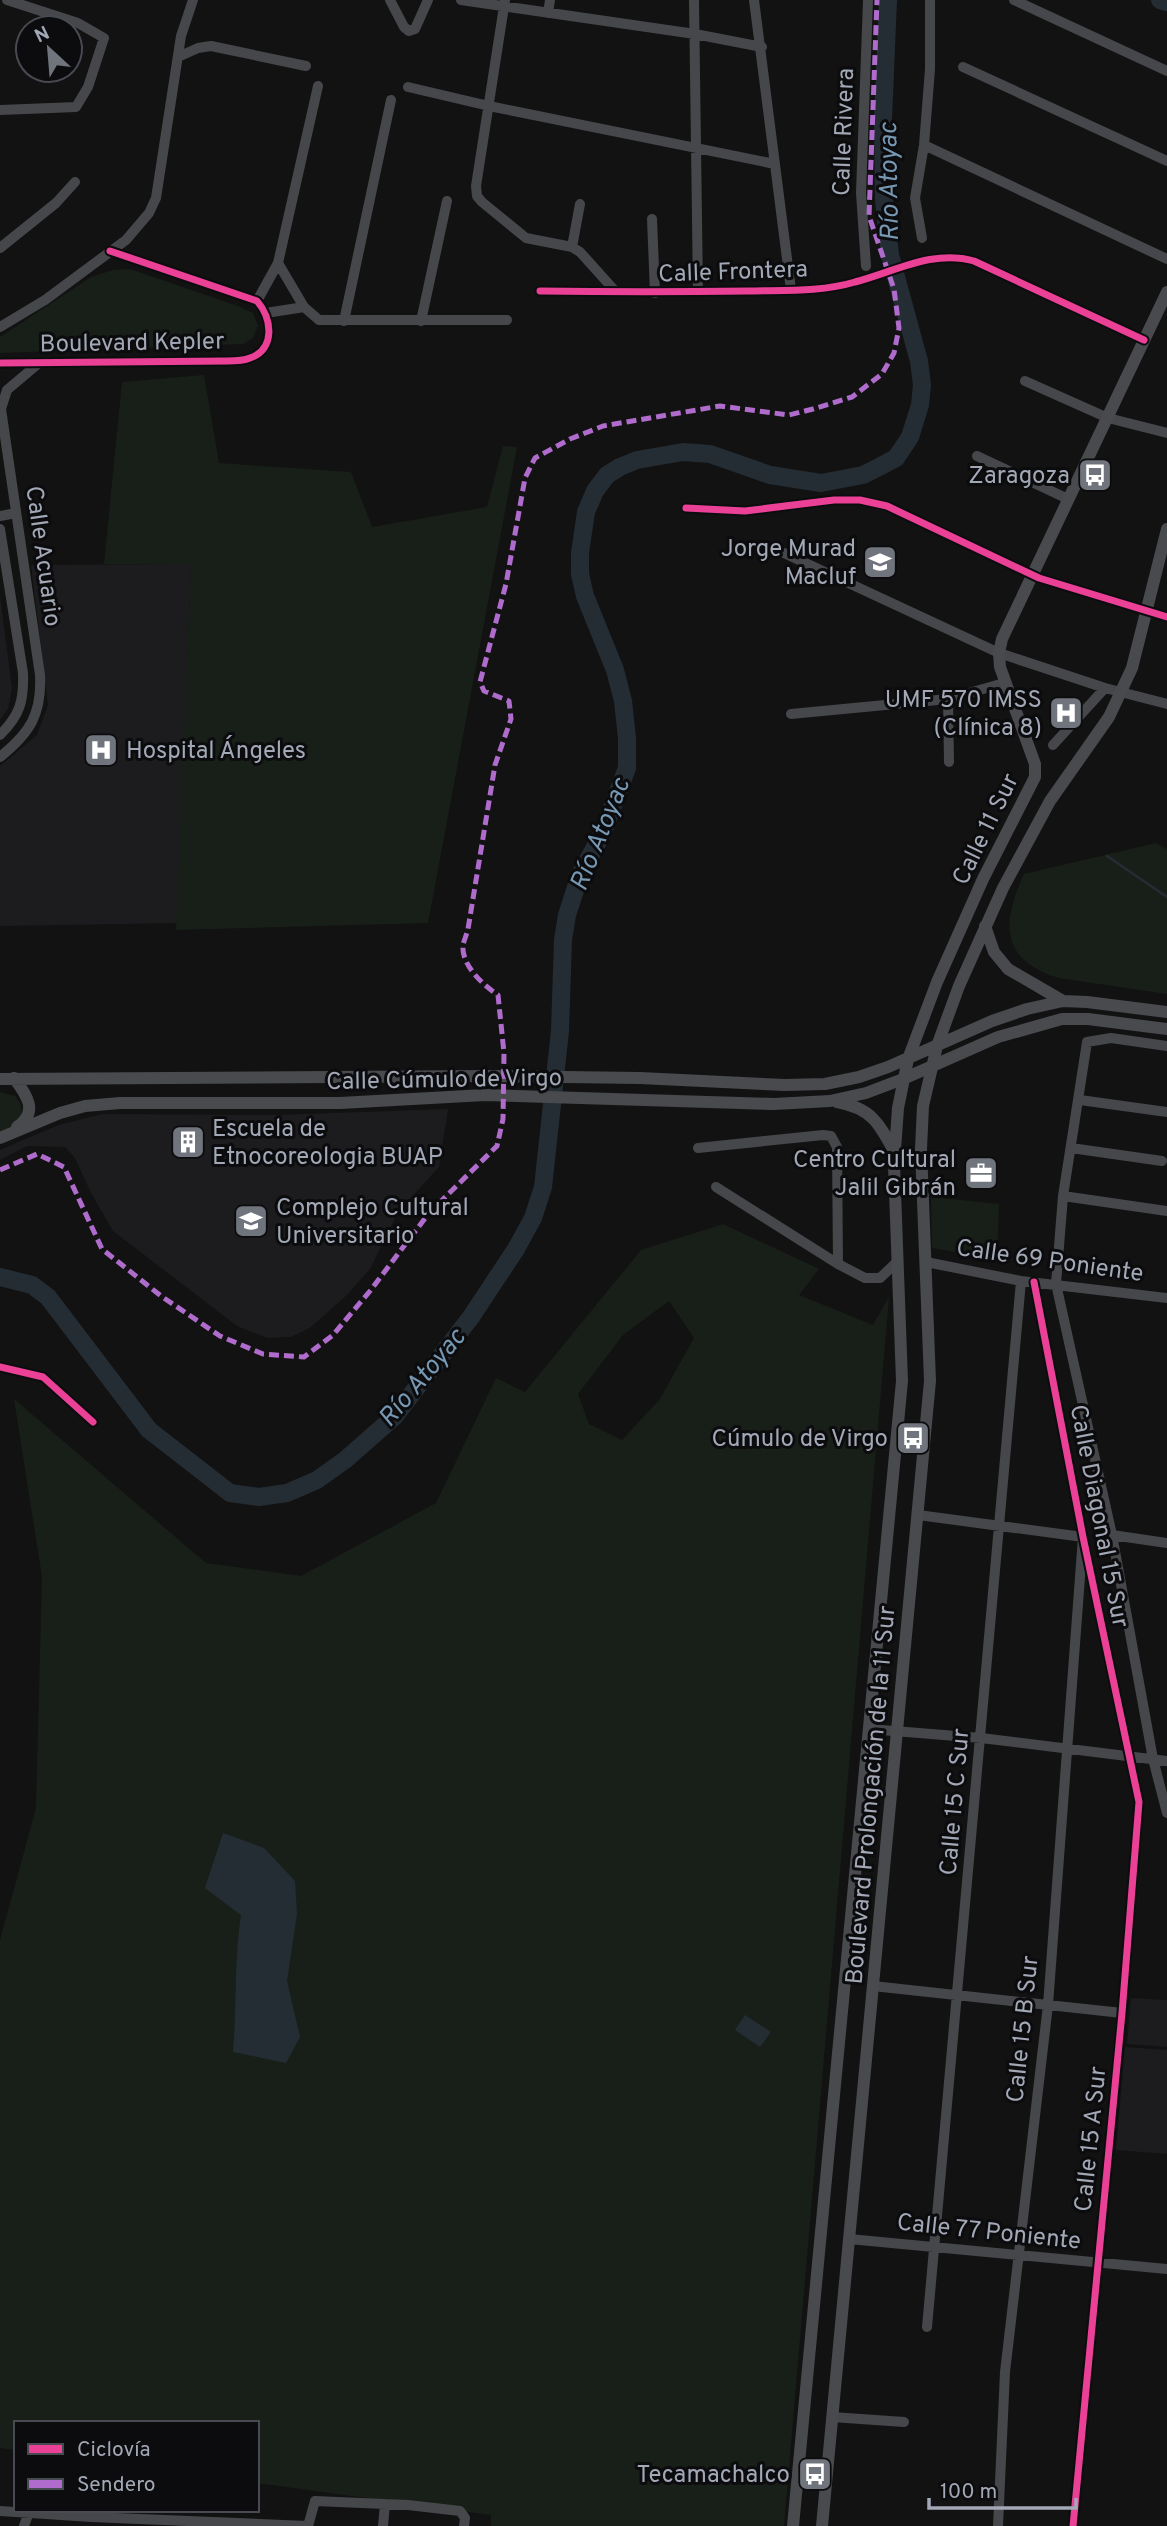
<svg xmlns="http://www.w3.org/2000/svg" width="1167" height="2526" font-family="Overpass,sans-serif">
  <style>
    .built { fill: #1c1c1e }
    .green { fill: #181f19; fill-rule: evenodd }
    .water { fill: #252d34 }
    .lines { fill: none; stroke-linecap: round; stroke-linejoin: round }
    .stream { stroke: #252d34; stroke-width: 2.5 }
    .river { stroke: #252d34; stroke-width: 18 }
    .minor { stroke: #46474b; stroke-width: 10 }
    .major { stroke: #484a4d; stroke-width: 12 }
    .quiet { stroke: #b06ccc; stroke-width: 5; stroke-dasharray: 10 5; stroke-linecap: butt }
    .cycleway-casing { stroke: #0c0c0e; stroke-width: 11 }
    .cycleway { stroke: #ea4096; stroke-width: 7 }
    .labels { text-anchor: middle; stroke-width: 6; stroke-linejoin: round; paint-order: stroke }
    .street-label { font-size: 24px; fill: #a2a8b5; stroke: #0c0c0e }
    .poi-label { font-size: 24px; fill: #a2a8b5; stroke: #0c0c0e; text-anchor: end }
    .water-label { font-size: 26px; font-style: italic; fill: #7698b3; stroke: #0c0c0e }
  </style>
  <rect width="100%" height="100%" fill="#121212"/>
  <path class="built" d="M191,564l-13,359 -178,3v-160l37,-31 11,-30 -17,-140z
    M0,596l12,92 -4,21 -8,11z
    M448,1109l-9,58 -41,45 -28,57 -23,26 -36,32 -20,10 -24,1 -30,-12 -124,-95 -23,-40 -15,-33 -10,-11 -38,-1 -27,14v-10l23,-10 36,-15 43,-11 175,1z
    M1131,1998l36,2v47l-40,-3z
    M1125,2047l42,3v104l-51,-4z"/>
  <path class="green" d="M130,269l108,37 15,7 5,13 -5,12 -10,6 -243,9v-16l91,-60 22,-7z
    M204,375l15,88 132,9 21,55 115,-20 16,-61 14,1 -89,476 -252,7 15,-366h-87l18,-182z
    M1156,843l11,6v145l-108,-16c-60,-18 -57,-56 -35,-104z
    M0,1092l15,4 6,9 1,11 -10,11 -12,5z
    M931,1197l68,7 -2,55 -65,-11z
    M723,1224l96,45 -20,26 74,30 16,-28 -105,1229h-293v-11l-234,-32v-60h-241v27l-16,-2v-508l36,-132 6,-231 -28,-178 192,164 95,13 135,-73 60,-125 29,14 116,-142zM669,1301l25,37 -34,61 -38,41 -33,-16 -11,-30 45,-59z"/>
  <path class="water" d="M223,1833l41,15 31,33 2,33 -10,67 13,56 -14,26 -53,-11c4,-46 1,-91 8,-137l-36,-27z
    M745,2015l26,17 -11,15 -25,-17z"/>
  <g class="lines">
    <path class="stream" d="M1107,856l60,41"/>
    <path class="river" d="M1160,0l7,2
      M0,1277l32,8 16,12 101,133 81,63 29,4 28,-4 30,-13 28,-20 49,-43 77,-100 45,-68 17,-31 10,-31 17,-156 3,-91 4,-25 13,-40 23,-43 24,-64v-30l-4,-37 -8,-31 -30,-74 -5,-22v-21l6,-41 9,-21 12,-16 13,-8 17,-7 46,-8 27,2 60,21 51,8 42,-8 16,-8 17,-9 14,-21 10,-32 2,-20 -3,-24 -29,-106 -6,-55 -1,-81 5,-119"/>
    <path class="minor" d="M390,0l14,27 5,4 6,-2 13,-29
      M461,0l234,34 67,13
      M505,0l-29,186 1,10 5,6 44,36 46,9 8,5 36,40
      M694,0l4,292
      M754,0l37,290
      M1014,0l153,71
      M548,13l2,-13
      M178,57l20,-9 13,-2 95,20
      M963,67l204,94
      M408,87l81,19 286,58
      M0,110l76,-3 12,-20 16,-49 -26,-15 -71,-23
      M924,145l243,114
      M652,219l3,74
      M922,238l-7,-40 9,-53 6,-76v-69
      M572,247l8,-43
      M0,248l56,-45 19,-21
      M278,263l26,44 15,13h188
      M866,266l-5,-73 7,-193
      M540,291c70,1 139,1 209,0 34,-1 73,1 106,-9 39,-10 78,-33 119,-21l170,79
      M257,301l21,-38 40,-177
      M266,313l38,-6
      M344,321l47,-221
      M421,321l26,-120
      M0,327l45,-27 81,-60 23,-27 7,-15 25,-162 12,-36
      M0,363l227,-2c8,0 16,0 23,-3 26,-9 22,-40 7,-57l-147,-50
      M1025,381l83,37 59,15
      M977,456l91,43
      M686,508l59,3 89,-11h26l27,6 152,72 128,39
      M0,516l16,-3
      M0,529l23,144c1,28 -3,42 -23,62
      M784,553l215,100 106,35 62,16
      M948,699l1,63
      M791,714l157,-15 56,-16
      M1053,745l52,-57
      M0,757c30,-24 42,-43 40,-82l-39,-266 6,-19 32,-27
      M1167,1046l-56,-8 -24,4 -24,154 -7,88 56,251 41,224 14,54
      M1080,1100l87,12
      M698,1148l125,-13 8,1 6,11 1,117
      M1071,1148l91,13
      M716,1187l122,77 27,14h15l18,-17
      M1063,1196l104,15
      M926,1262l95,19 146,17
      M1034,1282l49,255 56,265 -17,211 -49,513
      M918,1515l165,22 -35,468 -43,367 -7,154
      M1112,1535l55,8
      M869,1729l112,9 186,23
      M873,1986l249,27
      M849,2239l318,30
      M927,2327l94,-1046
      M832,2417l72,5
      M0,2511l91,6 216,9
      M24,2526l5,-14
      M308,2526l7,-25 93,4 52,6 5,7 -1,8
      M383,2526l2,-22"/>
    <path class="major" d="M985,926l9,26 14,17 55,32
      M14,1078c13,17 25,34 3,49
      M0,1079l485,-3 155,2 145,7 40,-1 34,-7 29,-10 104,-46 35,-12 36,-8 24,1 80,10
      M837,1102c34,6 42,21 57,49
      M0,1138l60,-25 25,-7 35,-3h220l145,-8 289,9 56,-3 36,-8 37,-14 95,-42 64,-18h26l79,10
      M793,2526l109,-1145 -8,-217 4,-56 10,-49 29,-77 46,-103 52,-102v-13l-35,-97 -1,-14 3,-14 165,-347
      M822,2526l108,-1145 -9,-232 2,-43 14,-60 22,-60 44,-98 47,-87 59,-84 23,-49 35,-139"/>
    <path class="quiet" d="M0,1170l37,-16 27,13 38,82 59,47 59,40 43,18 41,3 29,-22 37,-44 59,-78 68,-67 6,-27 1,-66 -6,-58c-15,-10 -37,-30 -35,-50 1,-5 4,-11 5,-16l27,-164 16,-46 -2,-18 -25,-10 -4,-9 26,-98 19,-106 10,-20 35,-19 33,-13 117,-20 69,9 24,-6 39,-12 30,-23 12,-21 5,-25 -5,-39 -25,-73 8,-216"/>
    <g class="cycleway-casing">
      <path id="cycleway" d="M540,291c70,1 139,1 209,0 34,-1 73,1 106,-9 39,-10 78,-33 119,-21l170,79
        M0,363l227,-2c8,0 16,0 23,-3 26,-9 22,-40 7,-57l-147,-50
        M686,508l59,3 89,-11h26l27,6 152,72 128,39
        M1034,1282l49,255 56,265 -17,211 -49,513
        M0,1367l43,10 50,45"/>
    </g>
    <use href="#cycleway" class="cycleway"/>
  </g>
  <defs>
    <g id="bus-square" transform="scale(1.75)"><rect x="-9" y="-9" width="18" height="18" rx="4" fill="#70747c" stroke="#0c0c0e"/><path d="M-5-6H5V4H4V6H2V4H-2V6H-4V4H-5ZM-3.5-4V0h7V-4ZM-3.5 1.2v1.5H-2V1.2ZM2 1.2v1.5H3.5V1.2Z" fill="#fff"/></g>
    <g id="school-square" transform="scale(1.75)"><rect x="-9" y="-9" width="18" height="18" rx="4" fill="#70747c" stroke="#0c0c0e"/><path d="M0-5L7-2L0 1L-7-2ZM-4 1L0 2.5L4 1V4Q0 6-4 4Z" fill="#fff"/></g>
    <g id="hospital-square" transform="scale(1.75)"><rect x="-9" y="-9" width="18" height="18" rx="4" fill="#70747c" stroke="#0c0c0e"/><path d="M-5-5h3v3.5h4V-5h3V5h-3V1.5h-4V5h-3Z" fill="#fff"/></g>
    <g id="building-square" transform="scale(1.75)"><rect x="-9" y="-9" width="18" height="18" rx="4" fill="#70747c" stroke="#0c0c0e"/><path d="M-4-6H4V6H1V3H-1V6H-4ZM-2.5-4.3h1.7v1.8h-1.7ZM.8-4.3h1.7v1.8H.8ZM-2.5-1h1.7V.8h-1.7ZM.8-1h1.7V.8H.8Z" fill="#fff"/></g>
    <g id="office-square" transform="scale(1.75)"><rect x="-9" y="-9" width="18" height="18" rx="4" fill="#70747c" stroke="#0c0c0e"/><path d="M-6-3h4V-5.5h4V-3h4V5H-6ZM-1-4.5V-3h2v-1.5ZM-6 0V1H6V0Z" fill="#fff"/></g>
    <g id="university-square" transform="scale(1.75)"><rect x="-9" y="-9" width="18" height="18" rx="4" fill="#70747c" stroke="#0c0c0e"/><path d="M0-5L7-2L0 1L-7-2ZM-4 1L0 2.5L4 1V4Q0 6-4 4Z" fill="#fff"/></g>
  </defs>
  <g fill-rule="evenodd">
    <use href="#bus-square" x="1095" y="475"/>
    <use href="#school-square" x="880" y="562"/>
    <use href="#hospital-square" x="1066" y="713"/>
    <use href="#hospital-square" x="101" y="750"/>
    <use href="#building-square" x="188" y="1142"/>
    <use href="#office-square" x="981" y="1173"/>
    <use href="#university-square" x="251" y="1221"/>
    <use href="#bus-square" x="913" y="1438"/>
    <use href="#bus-square" x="815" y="2474"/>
  </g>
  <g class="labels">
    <g class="street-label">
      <text transform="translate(843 132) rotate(-88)" y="8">Calle Rivera</text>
      <text transform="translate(733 271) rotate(-2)" y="8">Calle Frontera</text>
      <text transform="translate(132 342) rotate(-1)" y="8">Boulevard Kepler</text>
      <text transform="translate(44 556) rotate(82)" y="8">Calle Acuario</text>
      <text transform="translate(985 829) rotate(-64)" y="8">Calle 11 Sur</text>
      <text transform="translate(444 1079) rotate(-1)" y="8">Calle Cúmulo de Virgo</text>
      <text transform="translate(1050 1260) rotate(8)" y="8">Calle 69 Poniente</text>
      <text transform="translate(1100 1516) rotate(79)" y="8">Calle Diagonal 15 Sur</text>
      <text transform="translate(870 1795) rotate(-85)" y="8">Boulevard Prolongación de la 11 Sur</text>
      <text transform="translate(954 1802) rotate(-85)" y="8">Calle 15 C Sur</text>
      <text transform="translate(1022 2029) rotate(-84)" y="8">Calle 15 B Sur</text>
      <text transform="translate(1090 2139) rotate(-84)" y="8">Calle 15 A Sur</text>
      <text transform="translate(989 2231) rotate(6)" y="8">Calle 77 Poniente</text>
    </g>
    <g class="poi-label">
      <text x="1070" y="483">Zaragoza</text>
      <text x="856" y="556">Jorge Murad<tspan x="856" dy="28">Macluf</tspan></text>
      <text x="1042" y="707">UMF 570 IMSS<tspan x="1042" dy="28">(Clínica 8)</tspan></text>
      <text x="126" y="758" text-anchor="start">Hospital Ángeles</text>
      <text x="212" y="1136" text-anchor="start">Escuela de<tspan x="212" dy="28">Etnocoreologia BUAP</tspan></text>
      <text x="956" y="1167">Centro Cultural<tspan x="956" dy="28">Jalil Gibrán</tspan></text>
      <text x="276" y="1215" text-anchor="start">Complejo Cultural<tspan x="276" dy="28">Universitario</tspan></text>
      <text x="888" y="1446">Cúmulo de Virgo</text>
      <text x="790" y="2482">Tecamachalco</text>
    </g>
    <g class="water-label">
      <text transform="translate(888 182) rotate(-91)" y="9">Río Atoyac</text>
      <text transform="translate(599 834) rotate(-68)" y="9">Río Atoyac</text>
      <text transform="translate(421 1377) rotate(-50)" y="9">Río Atoyac</text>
    </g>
  </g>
  <rect x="14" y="2421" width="245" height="91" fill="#0c0c0e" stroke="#484a51" stroke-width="2"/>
  <rect x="28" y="2444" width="35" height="10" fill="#ea4096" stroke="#484a51" stroke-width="2"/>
  <text x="77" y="2456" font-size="21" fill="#a2a8b5">Ciclovía</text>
  <rect x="28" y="2479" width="35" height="10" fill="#b06ccc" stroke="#484a51" stroke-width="2"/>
  <text x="77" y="2491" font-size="21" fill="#a2a8b5">Sendero</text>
  <g transform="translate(49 49) rotate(334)"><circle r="33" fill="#0c0c0e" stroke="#484a51" stroke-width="2"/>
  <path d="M0-5L12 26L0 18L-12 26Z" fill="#70747c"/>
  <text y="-10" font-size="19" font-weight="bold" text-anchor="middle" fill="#a2a8b5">N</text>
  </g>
  <path d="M929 2498v10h147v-10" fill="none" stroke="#a2a8b5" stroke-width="3.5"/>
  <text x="940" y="2498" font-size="21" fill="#a2a8b5" stroke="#0c0c0e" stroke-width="5" paint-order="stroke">100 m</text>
</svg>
